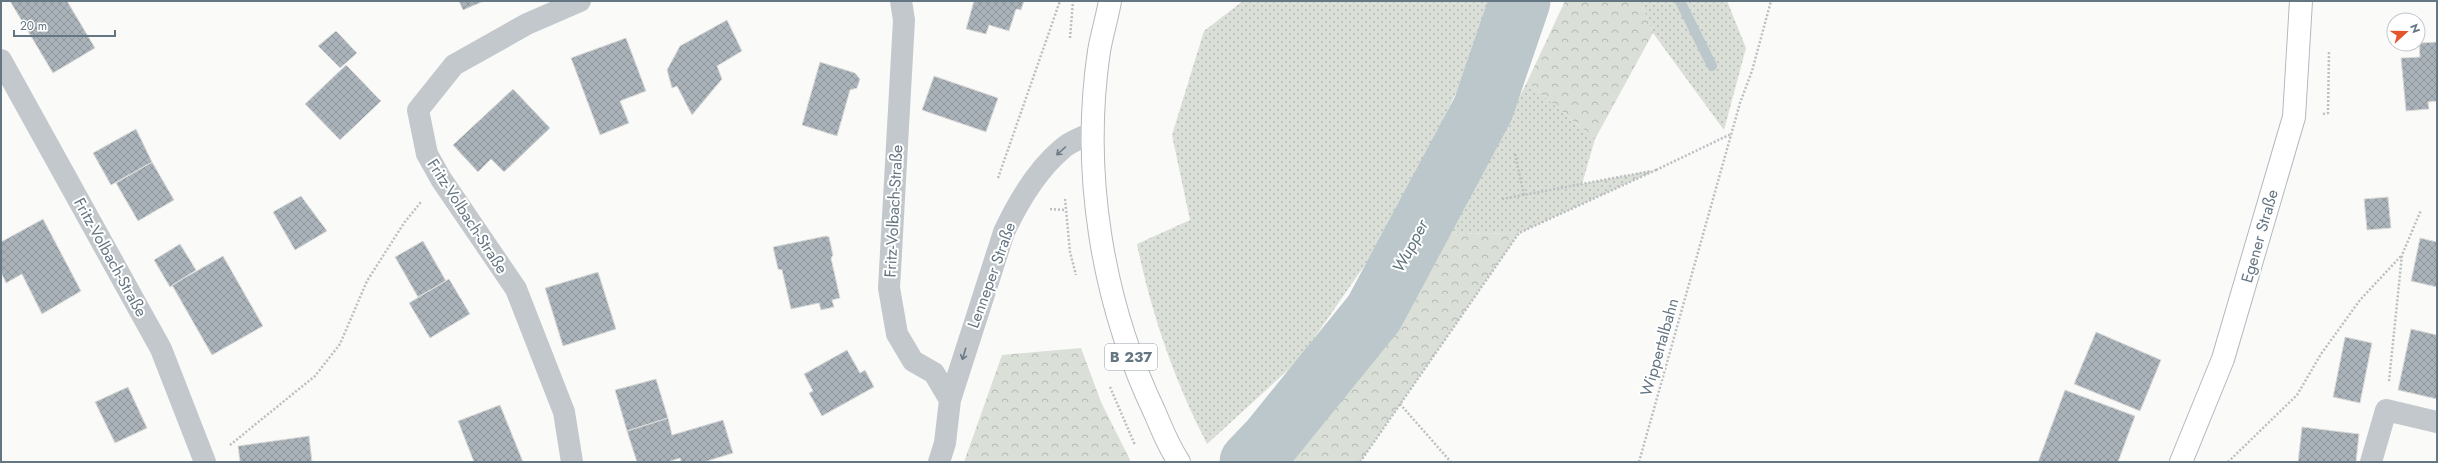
<svg xmlns="http://www.w3.org/2000/svg" width="2438" height="463" font-family="Jost,sans-serif">
  <style>
    .grass { fill: url(#grass-dots) }
    .forest { fill: url(#forest-crowns) }
    .lines { fill: none; stroke-linecap: round; stroke-linejoin: round }
    .stream { stroke: #bbc7cb; stroke-width: 10 }
    .river { stroke: #bbc7cb; stroke-width: 61 }
    .building { fill: url(#building-cross-hatch); stroke: #dcdcda }
    .secondary-casing { stroke: #b3babf; stroke-width: 24 }
    .primary-casing { stroke: #b5babe; stroke-width: 24 }
    .path { stroke: #bbbfc2; stroke-width: 2.5; stroke-dasharray: 2 2; stroke-linecap: butt }
    .street { stroke: #c3c8cc; stroke-width: 22 }
    .secondary { stroke: #fff; stroke-width: 22 }
    .primary { stroke: #fff; stroke-width: 22 }
    .oneway { stroke: #6a7a87 }
    .labels { text-anchor: middle; stroke-width: 4; stroke-linejoin: round; paint-order: stroke }
    .shield { fill: #fff; stroke: #939fa8; stroke-width: 1 }
    .shield-label { font-size: 15px; font-weight: bold; fill: #657683 }
    .street-label { font-size: 16px; fill: #657683; stroke: #fff }
    .water-label { font-size: 17px; font-style: italic; fill: #60757c; stroke: #fff }
  </style>
  <defs>
    <pattern id="grass-dots" width="8" height="8" patternUnits="userSpaceOnUse"><rect width="8" height="8" fill="#dadfd7"/><path d="M2 2h.1M6 6h.1" fill="none" stroke="#b4b9b4" stroke-width="1.8" stroke-linecap="round"/></pattern>
    <pattern id="forest-crowns" width="20" height="18" patternUnits="userSpaceOnUse"><rect width="20" height="18" fill="#dadfd7"/><path d="M2 6a3 3 0 1 1 6 0M12 15a3 3 0 1 1 6 0" fill="none" stroke="#b4b9b4"/></pattern>
    <pattern id="building-cross-hatch" width="8" height="8" patternUnits="userSpaceOnUse"><rect width="8" height="8" fill="#aab3b9"/><path d="M0 0l8 8M0 8l8-8" fill="none" stroke="#8e969c"/></pattern>
  </defs>
  <rect width="100%" height="100%" fill="#fafaf8"/>
  <path class="grass" d="M1243,1h249l-14,45 -82,174 -97,140 -92,84c-33,-64 -56,-131 -70,-200l53,-24 -18,-85 32,-104z
    M1640,1h87l19,47 -22,82 -71,-97z
    M1527,82l68,57 -13,45 74,-14 -137,63 -75,1 36,-60z"/>
  <path class="forest" d="M1565,1h75l13,32 -58,106 -68,-57z
    M1519,233l-159,229h-71l43,-56 112,-172z
    M1081,348l20,54 30,60h-167l38,-107z"/>
  <g class="lines">
    <path class="stream" d="M1680,1l32,65"/>
    <path class="river" d="M1250,462l21,-22 103,-127 109,-204 37,-108"/>
  </g>
  <path class="building" d="M10,1h57l28,47 -42,25z
    M459,1h25l-21,9z
    M974,1h50l-3,9 -5,-1 -7,22 -20,-6 -3,9 -20,-5z
    M727,20l15,31 -25,15 5,13 -30,36 -15,-29 -5,2 -5,-18 13,-24z
    M336,31l21,22 -17,15 -22,-22z
    M626,38l20,53 -26,10 9,22 -29,12 -29,-77z
    M2437,42v59l-9,1 1,7 -23,2 -5,-53 19,-1 -1,-14z
    M820,62l35,11 5,6 -3,9 -7,2 -13,46 -35,-11z
    M346,65l35,36 -41,39 -35,-36z
    M934,76l64,22 -12,34 -64,-22z
    M513,89l37,39 -46,44 -13,-13 -13,13 -25,-27z
    M136,129l16,33 -41,23 -18,-32z
    M152,162l22,38 -36,21 -22,-38z
    M301,196l26,35 -32,19 -22,-38z
    M2388,197l3,31 -24,2 -3,-31z
    M43,219l38,72 -39,23 -20,-40 -16,9 -5,-11v-30z
    M826,236l3,1 4,18 -2,3 9,40 -8,2 2,7 -13,3 -2,-7 -28,6 -9,-39 -4,-1 -5,-22z
    M2420,238l17,4v45l-26,-6z
    M423,241l23,40 -28,16 -23,-40z
    M180,244l16,26 -26,17 -16,-27z
    M223,256l40,70 -51,29 -40,-70z
    M598,272l18,57 -53,17 -18,-58z
    M449,279l21,35 -40,24 -21,-35z
    M2411,329l26,6v64l-39,-9z
    M2096,332l65,28 -21,51 -66,-27z
    M2345,337l27,6 -12,60 -27,-6z
    M847,350l13,23 5,-3 9,17 -52,29 -13,-23 4,-2 -9,-17z
    M656,379l12,39 -41,13 -12,-41z
    M128,387l19,41 -32,15 -20,-41z
    M2065,390l70,26 -17,46h-80z
    M500,405l23,57h-49l-16,-41z
    M668,418l4,17 51,-15 10,33 -29,9h-23l-1,-4 -12,4h-31l-10,-31z
    M2302,427l57,7 -3,28h-58z
    M309,436l3,26h-72l-2,-16z"/>
  <g class="lines">
    <g class="secondary-casing">
      <path id="secondary" d="M2181,462l42,-103 71,-242 7,-116"/>
    </g>
    <g class="primary-casing">
      <path id="primary" d="M1110,1c-3,17 -8,33 -11,50 -18,122 3,251 56,362 7,17 14,34 24,49"/>
    </g>
    <path class="path" d="M1070,38l3,-37
      M2323,114l5,-1 1,-62
      M1515,154l9,41
      M1656,170l75,-36
      M998,178l62,-177
      M1065,199l5,53 6,23
      M1502,199l149,-28
      M1050,209l15,1
      M2389,381l13,-126 19,-45
      M1110,387l25,58
      M1400,404l51,58
      M230,445l85,-69 25,-32 27,-63 37,-58 17,-21
      M1360,462l159,-229 137,-63
      M1639,462l101,-359 12,-32 19,-70
      M2228,462l69,-67 24,-41 39,-54 42,-45"/>
    <path class="street" d="M901,1l3,19 -15,268 8,46 16,27 21,12 16,27
      M1,60l160,289 44,113
      M572,462l-8,-50 -48,-123 -75,-110 -14,-25 -9,-44 36,-45 73,-41 53,-23
      M939,462l6,-19 5,-43 54,-168c14,-30 32,-61 58,-83 8,-8 22,-12 32,-17
      M2371,462l15,-52 51,12"/>
    <use href="#secondary" class="secondary"/>
    <use href="#primary" class="primary"/>
  </g>
  <defs><path id="oneway-shaft" d="M-6 0H5M1.5-3L5.5 0L1.5 3" fill="none" stroke-width="1.6" stroke-linecap="round" stroke-linejoin="round"/></defs>
  <g class="oneway">
    <use href="#oneway-shaft" transform="translate(1061 151) rotate(138)"/>
    <use href="#oneway-shaft" transform="translate(964 354) rotate(107)"/>
  </g>
  <g class="labels">
    <rect class="shield" x="1105" y="344" width="52" height="26" rx="3"/>
    <g class="shield-label">
      <text x="1131" y="362">B 237</text>
    </g>
    <g class="street-label">
      <text transform="translate(893 211) rotate(-87)" y="6">Fritz-Volbach-Straße</text>
      <text transform="translate(468 216) rotate(57)" y="6">Fritz-Volbach-Straße</text>
      <text transform="translate(2259 236) rotate(-74)" y="6">Egener Straße</text>
      <text transform="translate(111 257) rotate(61)" y="6">Fritz-Volbach-Straße</text>
      <text transform="translate(991 275) rotate(-70)" y="6">Lenneper Straße</text>
      <text transform="translate(1659 347) rotate(-74)" y="6">Wippertalbahn</text>
    </g>
    <g class="water-label">
      <text transform="translate(1410 246) rotate(-62)" y="6">Wupper</text>
    </g>
  </g>
  <rect width="2438" height="463" fill="none" stroke="#657683" stroke-width="4"/>
  <g transform="translate(2406 32) rotate(69)"><circle r="19" fill="#ffffff" stroke="#c1c8cd"/>
  <path d="M0-3L7 15L0 10L-7 15Z" fill="#e4572e"/>
  <text y="-6" font-size="11" font-weight="bold" text-anchor="middle" fill="#657683">N</text>
  </g>
  <path d="M14 30v6h101v-6" fill="none" stroke="#657683" stroke-width="2"/>
  <text x="20" y="30" font-size="12" fill="#657683" stroke="#ffffff" stroke-width="3" paint-order="stroke">20 m</text>
</svg>
